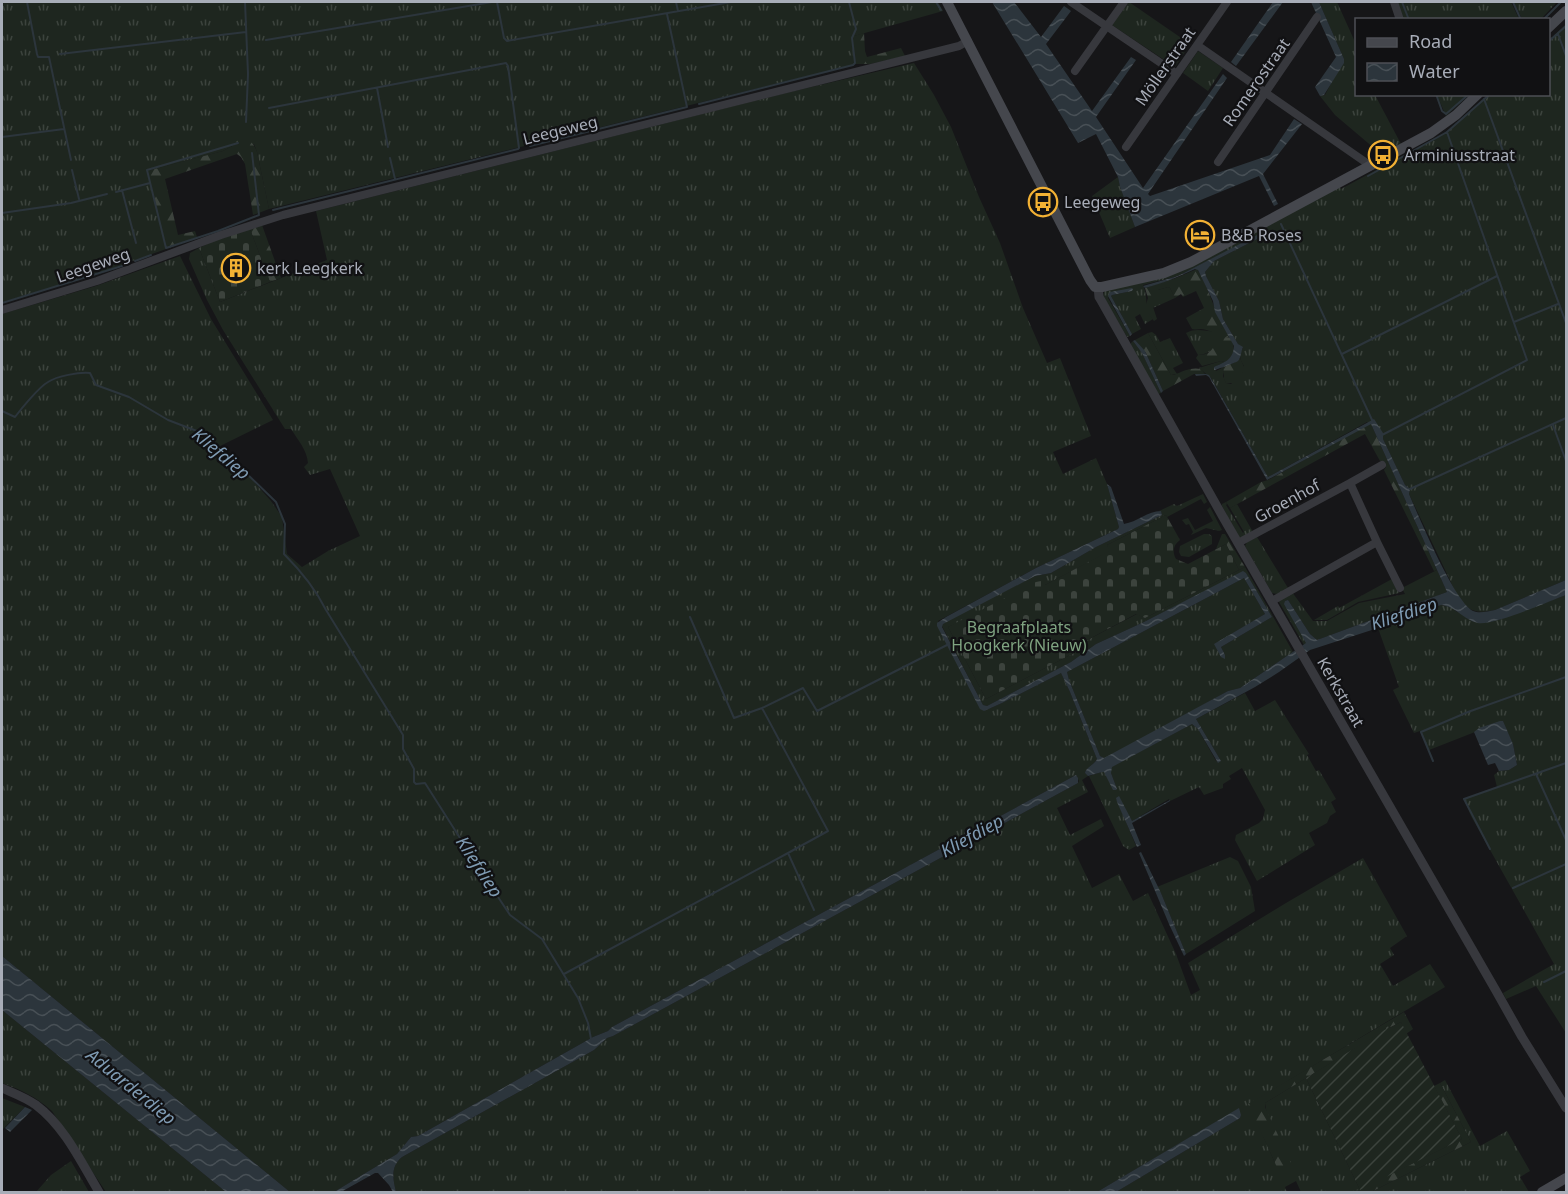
<svg xmlns="http://www.w3.org/2000/svg" width="1568" height="1194" font-family="'Noto Sans',sans-serif">
  <style>
    .grass { fill: url(#grass-tufts) }
    .forest { fill: url(#forest-firs) }
    .cemetery { fill: url(#cemetery-stones) }
    .garden { fill: url(#garden-furrows) }
    .water { fill: url(#water-waves) }
    .lines { fill: none; stroke-linecap: round; stroke-linejoin: round }
    .stream { stroke: #2c353c; stroke-width: 2 }
    .minor { stroke: #37383d; stroke-width: 8 }
    .tertiary { stroke: #37383d; stroke-width: 9 }
    .secondary { stroke: #45474d; stroke-width: 10 }
    .labels { text-anchor: middle; stroke-width: 4.5; stroke-linejoin: round; paint-order: stroke }
    .street-label { font-size: 16px; fill: #a8adb8; stroke: #111113 }
    .poi-label { font-size: 16px; fill: #a8adb8; stroke: #111113; text-anchor: start }
    .park-label { font-size: 16px; fill: #7fa381; stroke: #111113 }
    .water-label { font-size: 18px; font-style: italic; fill: #7f9bb3; stroke: #111113 }
  </style>
  <defs>
    <pattern id="grass-tufts" width="24" height="20" patternUnits="userSpaceOnUse" patternTransform="scale(1.5)"><rect width="24" height="20" fill="#1e261f"/><path d="M3 7l-1-3M5 7V3M7 7l1-3M15 17l-1-3M17 17v-4M19 17l1-3" fill="none" stroke="#3c433d"/></pattern>
    <pattern id="forest-firs" width="22" height="20" patternUnits="userSpaceOnUse" patternTransform="scale(1.5)"><rect width="22" height="20" fill="#1e261f"/><path d="M5 1l3.5 6h-7zM16 11l3.5 6h-7z" fill="#3c433d"/></pattern>
    <pattern id="cemetery-stones" width="16" height="16" patternUnits="userSpaceOnUse" patternTransform="scale(1.5)"><rect width="16" height="16" fill="#1e261f"/><path d="M2 7V4a2 2 0 0 1 4 0v3zM10 15v-3a2 2 0 0 1 4 0v3z" fill="#3c433d"/></pattern>
    <pattern id="garden-furrows" width="10" height="10" patternUnits="userSpaceOnUse" patternTransform="scale(1.5)"><rect width="10" height="10" fill="#1e261f"/><path d="M-1 1l2-2M0 10L10 0M9 11l2-2" fill="none" stroke="#3c433d"/></pattern>
    <pattern id="water-waves" width="16" height="10" patternUnits="userSpaceOnUse" patternTransform="scale(1.5)"><rect width="16" height="10" fill="#2c353c"/><path d="M0 5q4-4 8 0t8 0" fill="none" stroke="#485056"/></pattern>
  </defs>
  <rect width="100%" height="100%" fill="#161618"/>
  <path class="grass" d="M2,2h936l5,9 -89,25 -1,16 3,12 -587,145 -12,-57 -3,-8h-18l-13,7 -75,20 18,78 -70,25 -94,28z
    M1129,2l61,42 -15,23 -63,-42z
    M1319,2h18l18,40 1,-1v53l19,1 26,49 -20,10 -46,-39 -15,-19 5,-1 19,-36z
    M1396,2h115l8,17h-116z
    M1514,2h43l-17,18 -18,-1z
    M1566,24v556l-71,30c-20,4 -26,2 -38,-15l-48,-101 1,-5 -5,-4 -22,-46v-6l-16,-11 -99,55 -57,-99 -12,-10 22,-7 4,1 -11,5 2,4 6,-3 2,4 -1,4 3,7 5,1 11,-11 2,-7c-4,-6 -6,-12 -1,-18l-5,-4 -15,-25 -4,-18 -13,-25 -1,-4 9,-11 51,-26v-3l-87,44 -35,9c6,14 0,22 10,34l-8,5 -5,-10 -5,3 6,12 -9,5 -21,-38 1,-1 20,-4 -22,2 -2,5 22,38 -3,1 -24,-41 1,-4 2,-3 57,-12 177,-90 1,2 104,-56 43,-38 60,-1 1,-54z
    M1198,51l25,17 -15,23 -25,-18z
    M914,63l20,32 17,32 28,70 21,46 23,65 24,55 13,-5 31,78 -38,16 10,22 33,-16 11,26 12,43 -1,2 -82,39 -98,53 46,90 18,-8 59,-30 9,19 27,67 -3,4 -8,7 -1,3 3,3 -6,4 6,12 -31,16 13,27 31,-16 3,7 -32,20 20,42 27,-14 14,27 15,-8 28,61 15,41 9,-5 -12,-27 98,-60 77,-45 44,78 -17,12 4,7 -14,9 13,22 37,-22 15,23 -196,117 26,59 -10,-60 41,-25 54,112 -6,2h-53l-5,-11 -11,6 2,5h-171l124,-74 1,-3 -3,-6 -141,83h-701c-3,-13 -6,-25 6,-35l192,-107 13,-12 6,-2 465,-253 1,-2 -3,-6 -464,252 -4,4 -15,6 -175,99 -7,1 -14,17 -63,38h-44l-288,-236v-642l94,-28 84,-30 31,63 62,101 -55,27 17,14 36,40 11,16 5,37 15,13 26,-16 32,-15 -30,-67 -20,6 -6,-8 4,-4c-1,-13 -10,-23 -17,-34h-6l-62,-99 -16,-30 -18,-41 1,-6 9,-5 21,54 107,-42 -11,-49 474,-119z
    M1437,95h32l-23,21z
    M1118,177l2,10 15,40 -25,11 -18,-42z
    M1168,287l2,1 5,10 -22,10 5,-18z
    M1224,327l6,11 -4,-1c-9,8 -16,18 -28,18l-12,-22c16,-8 23,4 38,-6z
    M1152,332l4,3 4,7 10,-4 13,25 -10,5 4,6 -6,1 -23,-42z
    M1133,341l9,12 19,40 -3,1 -27,-47v-4z
    M1203,494l4,8 -3,2 -3,-5 -34,18 -1,-2 -59,30 3,6 -65,34 -97,42 38,72 88,-46 2,-7 61,-32 8,4 100,-51 48,85 -53,36 -12,3 -121,67h-3l-4,-2 -31,-76 -2,-8 177,-94 21,36 -50,30 10,11 -4,-8 51,-30 -26,-44 -3,-1 -99,50 -48,22 -25,18 -84,44 -4,-1 -41,-79 2,-4 91,-46 16,-3 45,-26 66,-32 -1,-4h-2l15,-7 3,2z
    M1226,502l1,2 -1,1 17,28 1,-1 -14,-24 7,-4 16,28 -11,6 -3,-1 -17,-31v-2z
    M1210,507l12,23 -3,1 -13,-3 -15,7 2,-3 -4,-8 -3,1 -4,-5 6,-2 7,12 18,-9 -6,-11z
    M1204,534h5l3,2v8l-23,13 -8,-1 -2,-4 1,-6z
    M1257,537l31,51 -11,6 -5,-1 -27,-47 2,-4z
    M1437,570l10,22 -130,48 -7,-6 -22,-34 -3,1 22,42 -3,2 -25,-43v-2l13,-8 21,29h14l32,-18 46,-9 -3,-6z
    M1392,579l7,14 -41,9 -31,18h-13l24,-14 1,2z
    M1566,595v438l-30,-47 -30,13 -3,-6 51,-29 -83,-148 -7,-17 33,-12 -3,-12 5,-4 10,-1 8,-5 -4,-21 -9,-20 -1,-3 -74,29 -9,-19 -6,2 -21,-43 6,-3 -21,-59 63,-23 10,2 6,5 41,8z
    M1245,693l10,18 20,-11 34,54 -2,1 9,16 3,-1 17,29 -5,3 5,10 -6,4 -3,7 -18,10 6,12 -58,36 -22,-41 1,-5 23,-12 4,-4 1,-5 1,-4 -23,-42 -13,8 2,3 -8,5v4l-19,7 -5,-8 -29,14 -1,-2 -37,22 -16,-23 20,48 -7,4 -6,-4 -34,-70 13,-4h2l13,17 -6,-16v-6l81,-43 6,5 18,32h5l-25,-42z
    M1230,857l8,4 13,26 4,24 -69,43 -25,-61 -4,-6z
    M2,1010l224,182h-120l-54,-81c-16,-14 -30,-21 -50,-28z
    M1445,1080l35,66 27,-15 23,40 -10,6 9,15h-158l100,-50 -31,-59z
    M2,1098l23,9 -23,23z
    M71,1161l18,31h-53l15,-17z"/>
  <path class="forest" d="M864,33l1,18 2,6 34,-9 4,8 -35,8h-14l-3,-12v-15l1,-1z
    M241,138c9,2 13,5 16,14l12,57 -16,6 -8,-51 -4,-7 -4,-3 -72,25 13,56 17,-4 2,6 -31,12 -19,-78 76,-20 13,-7z
    M262,225l19,53 -11,4 -20,-53z
    M1197,269c12,18 16,40 27,58 -13,9 -11,3 -23,2 -3,0 -6,1 -9,0l-6,-11 18,-10 -8,-17 -13,6 -2,-3 -6,4 -5,-10 -2,-1 -10,3 3,11 -8,6 4,12 -3,2 -6,-8 -3,-5 3,-10 -3,-10 31,-10z
    M1148,333l23,42h3c9,-4 17,-8 27,-6l4,5h-11l-31,17 -17,-38 -11,-13z
    M1226,337l4,1c6,9 5,18 -5,24l-4,-1 -19,5 -6,-8 2,-3c10,0 15,-4 18,-14z
    M1240,358l5,11 -3,4 1,4 -7,6h-10l-2,-4v-7l-2,-4c6,-4 13,-4 18,-10z
    M1369,424h2l66,146 -3,1 -50,-101 2,-3 -3,-6h-3l-15,-27 -135,74 -4,-6 35,-20 7,-2z
    M1222,534h3l20,33 -6,3 -13,-26 -10,5z
    M1404,1012l9,17 -7,5 -5,-12 -12,6 -1,-2 -2,1 1,2 -122,74v4l29,63 -13,6 -33,-72z
    M1440,1083l31,59 -100,50h-17l108,-53 -28,-53z"/>
  <path class="cemetery" d="M250,229l20,53 -50,20 -21,-54 15,-7z
    M1166,515l14,25c-7,5 -8,12 -4,19l12,5 38,-20 13,26 -94,48 -9,-4 -60,32 -2,7 -88,46 -38,-72 88,-45 5,-1 4,4 64,-34 -2,-6z"/>
  <path class="garden" d="M1401,1022l61,117 -102,51 -54,-112 80,-49v-2l2,-1 1,2z"/>
  <path class="water" d="M992,2h22l27,35 23,-31 7,5 -25,33 46,67 39,-54 5,3 -40,57 47,71 80,-114 4,4 -79,116 2,2 120,-41 24,-36 8,5 -39,50 15,30 -4,2 -15,-30 -124,51 -15,-40 -2,-10 -22,-43 -18,9z
    M1273,2h10l-47,64 -5,-4z
    M1311,2h8l25,57v4l-20,32 -4,1 -5,-9 21,-30z
    M1263,232h2v3l-51,26 -9,11 1,4 13,25 4,18 15,25 5,3c-2,4 -2,11 -5,14 -1,1 -22,9 -24,9v-3c11,-5 19,-7 20,-21l-19,-34 -2,-11 -15,-31 -3,-1c-18,8 -31,14 -50,19l-2,-2 35,-10z
    M1132,288l1,1 -1,2 -20,4 -1,1 21,38 -2,2 -22,-40 2,-4z
    M1135,340l10,11 18,40 -2,2 -19,-40 -9,-12z
    M1195,374h11l3,1 59,102 106,-58 9,14v6l22,46 5,4 -1,5c10,23 45,107 64,117 7,3 15,0 22,-1l71,-30v15c-16,6 -74,31 -88,28 -14,-3 -23,-17 -37,-18l-63,23 -68,22 -31,22 -24,15 -59,32 25,42 -3,2 -20,-34 -6,-5 -80,43 -1,6 6,16 -1,1h-3l-9,-18h-2l-14,4 -3,-3c1,-6 9,-8 12,-14l-27,-67 -9,-19 -59,30 -18,8 -4,-2 -43,-83v-3l9,-6 90,-49 82,-39 1,-2 -12,-43 4,3 13,37c13,-2 24,-13 37,-13l1,4 -66,32 -45,26 -16,3 -92,48 -1,3 41,78 4,1 84,-44 25,-18 48,-22 99,-51 3,2 26,44 -51,30 4,8v4l-4,-2 -7,-13 51,-30 -21,-36 -177,94 2,8 29,71 2,5 4,2 124,-67 12,-3 66,-45 -22,-39 1,-3 3,-1 22,34 7,6 130,-48 -76,-168 -104,56 -58,-103 -3,-2 -10,1z
    M1500,721h3l10,23 4,21 -8,5 -10,1 -4,-8 -7,2 -14,-33 5,-4z
    M1076,775l2,3v5l-465,253 -6,2 -13,12 -192,107c-12,10 -9,22 -6,35h-3l-4,-7 -11,-12h-3l-34,19h-7l63,-38 14,-17 7,-1 175,-99 15,-6 4,-4z
    M1119,796l13,25 38,-21v1l-38,22 9,22 -4,2 -20,-45 -1,-4z
    M1141,852l20,41 25,61 -2,2 -15,-32 -30,-71z
    M2,956l288,236h-64l-224,-182z
    M25,1107l7,3 -22,22 -5,-4z
    M1239,1108l2,7 -1,3 -124,74h-19z"/>
  <g class="lines">
    <path class="stream" d="M27,2l10,52 1,3h11l22,103
      M245,2l3,72 -2,48
      M497,2l7,36 3,3 224,-39
      M676,2l2,9
      M936,2l5,8
      M1402,2l7,18
      M1513,2l8,18
      M1543,20l18,-18
      M1558,34l8,22
      M266,40l226,-38
      M1548,42l18,-16
      M60,54l186,-22
      M377,88l11,59
      M1436,94l6,17 4,3 23,-20
      M1484,99l82,224
      M699,104l154,-39 2,-2 -3,-25 4,-9 -7,-27
      M269,108l237,-45 2,3 11,82 -1,1 -245,61
      M2,137l62,-8
      M238,143l-91,27 19,78 52,-17 41,-16 -7,-62
      M530,146l157,-39 -20,-93
      M390,158l5,21
      M72,170l7,29
      M1368,176l79,-44 43,-38
      M122,190l14,53
      M116,192l34,-9
      M2,213l69,-10 36,-9
      M1281,224l92,198
      M135,261l16,-6
      M2,303l120,-37
      M1514,322l44,-18
      M1342,354l155,-78
      M2,411l13,6c6,-8 24,-30 33,-35 9,-6 31,-10 42,-9l6,12 33,12 39,23 34,13 13,10 61,59 9,22 -1,30c18,18 31,34 42,56l77,125v14l11,20v13l2,2 9,-1 61,96 24,36 32,24 36,59 10,25 3,16
      M1553,425l13,36
      M1382,435l145,-75 -80,-228
      M1410,489l156,-71
      M690,617l44,101 28,-10 41,-20 14,23 132,-67
      M762,708l66,123 -40,22 26,57
      M1433,761l-12,-29 47,-20 98,-35
      M1536,774l30,66
      M1490,849l-26,-50 102,-36
      M1513,888l53,-24
      M564,974l224,-121
      M1544,982l22,-11"/>
    <path class="minor" d="M1071,2l106,72
      M1394,2l6,18
      M1197,45l174,121
      M1075,71l49,-69
      M1126,147l101,-145
      M1218,162l99,-145
      M2,310l95,-29 124,-46 62,-20 676,-169 9,-5
      M1350,483l32,-18
      M1238,543l112,-60 27,59
      M1272,601l105,-59 23,46"/>
    <path class="tertiary" d="M1098,287l1,10 3,5 121,215 272,472 27,48 44,71
      M2,1088c11,5 23,9 34,17 29,22 45,57 63,87"/>
    <path class="secondary" d="M947,2l143,278 5,7h7l62,-14 27,-11 240,-129 25,-18 22,-21
      M1548,28l18,-17
      M1542,1192l24,-14"/>
  </g>
  <defs>
    <g id="bus-ring" transform="scale(1.5)"><circle r="9.5" fill="#111113" stroke="#f2b134" stroke-width="1.5"/><path d="M-5-6H5V4H4V6H2V4H-2V6H-4V4H-5ZM-3.5-4V0h7V-4ZM-3.5 1.2v1.5H-2V1.2ZM2 1.2v1.5H3.5V1.2Z" fill="#f2b134"/></g>
    <g id="hotel-ring" transform="scale(1.5)"><circle r="9.5" fill="#111113" stroke="#f2b134" stroke-width="1.5"/><path d="M-6-4.5h1.5V1H6V5H4.5V3h-9V5H-6ZM-4 0a1.8 1.8 0 1 1 3.6 0ZM.5 0V-2.5h3Q6-2.5 6 0Z" fill="#f2b134"/></g>
    <g id="building-ring" transform="scale(1.5)"><circle r="9.5" fill="#111113" stroke="#f2b134" stroke-width="1.5"/><path d="M-4-6H4V6H1V3H-1V6H-4ZM-2.5-4.3h1.7v1.8h-1.7ZM.8-4.3h1.7v1.8H.8ZM-2.5-1h1.7V.8h-1.7ZM.8-1h1.7V.8H.8Z" fill="#f2b134"/></g>
  </defs>
  <g fill-rule="evenodd">
    <use href="#bus-ring" x="1383" y="155"/>
    <use href="#bus-ring" x="1043" y="202"/>
    <use href="#hotel-ring" x="1200" y="235"/>
    <use href="#building-ring" x="236" y="268"/>
  </g>
  <g class="labels">
    <g class="street-label">
      <text transform="translate(1165 66) rotate(-55)" y="6">Möllerstraat</text>
      <text transform="translate(1256 82) rotate(-55)" y="6">Romerostraat</text>
      <text transform="translate(560 130) rotate(-14)" y="6">Leegeweg</text>
      <text transform="translate(93 265) rotate(-19)" y="6">Leegeweg</text>
      <text transform="translate(1287 501) rotate(-29)" y="6">Groenhof</text>
      <text transform="translate(1341 692) rotate(60)" y="6">Kerkstraat</text>
    </g>
    <g class="poi-label">
      <text x="1404" y="161">Arminiusstraat</text>
      <text x="1064" y="208">Leegeweg</text>
      <text x="1221" y="241">B&amp;B Roses</text>
      <text x="257" y="274">kerk Leegkerk</text>
    </g>
    <g class="park-label">
      <text x="1019" y="633">Begraafplaats<tspan x="1019" dy="18">Hoogkerk (Nieuw)</tspan></text>
    </g>
    <g class="water-label">
      <text transform="translate(221 454) rotate(40)" y="6">Kliefdiep</text>
      <text transform="translate(1404 614) rotate(-18)" y="6">Kliefdiep</text>
      <text transform="translate(972 836) rotate(-29)" y="6">Kliefdiep</text>
      <text transform="translate(479 867) rotate(57)" y="6">Kliefdiep</text>
      <text transform="translate(131 1087) rotate(39)" y="6">Aduarderdiep</text>
    </g>
  </g>
  <rect width="1568" height="1194" fill="none" stroke="#a8adb8" stroke-width="6"/>
  <rect x="1355" y="18" width="195" height="78" fill="#111113" stroke="#4d4f55" stroke-width="1.5"/>
  <rect x="1367" y="38" width="30" height="9" fill="#45474d" stroke="#4d4f55" stroke-width="1.5"/>
  <text x="1409" y="48" font-size="18" fill="#a8adb8">Road</text>
  <rect x="1367" y="63" width="30" height="18" fill="url(#water-waves)" stroke="#4d4f55" stroke-width="1.5"/>
  <text x="1409" y="78" font-size="18" fill="#a8adb8">Water</text>
</svg>
